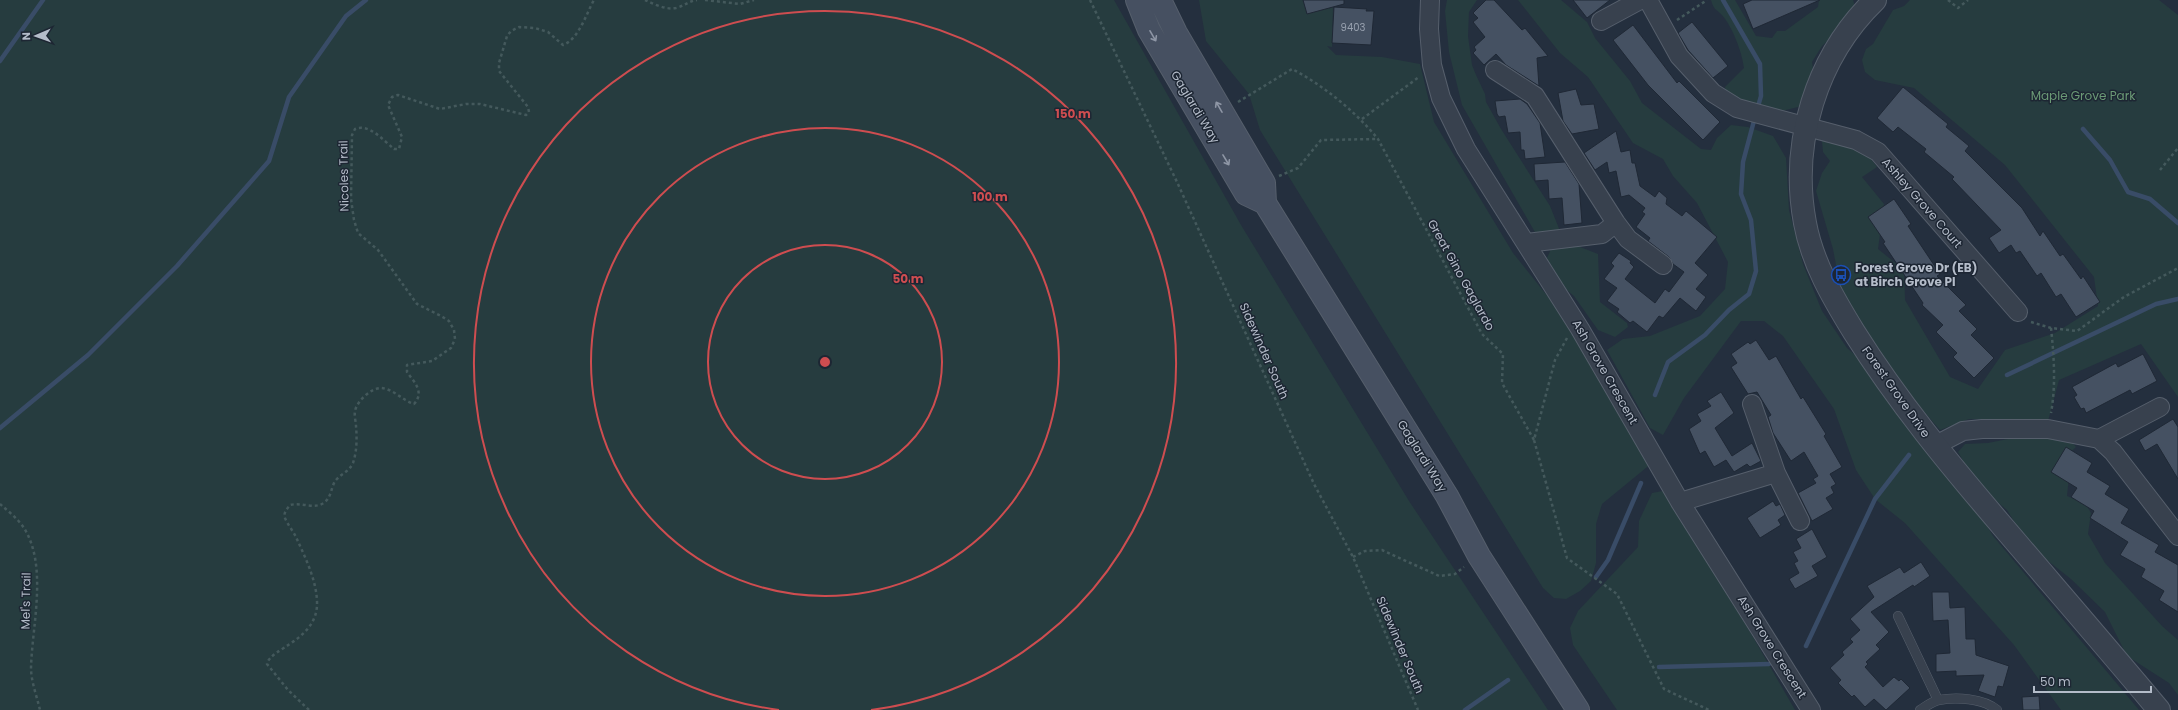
<svg xmlns="http://www.w3.org/2000/svg" width="2178" height="710" font-family="Poppins,sans-serif">
  <style>
    .green { fill: #263c3f }
    .lines { fill: none; stroke-linecap: round; stroke-linejoin: round }
    .stream { stroke: #394c67; stroke-width: 4.5 }
    .building { fill: #455162; stroke: #1f2835 }
    .service-casing { stroke: #565f6c; stroke-width: 10 }
    .minor-casing { stroke: #565f6c; stroke-width: 20 }
    .tertiary-casing { stroke: #565f6c; stroke-width: 24 }
    .secondary-casing { stroke: #565f6c; stroke-width: 24 }
    .path { stroke: #44595c; stroke-width: 2.5; stroke-dasharray: 3 3; stroke-linecap: butt }
    .service { stroke: #38414e; stroke-width: 9 }
    .minor { stroke: #38414e; stroke-width: 18 }
    .tertiary { stroke: #38414e; stroke-width: 22 }
    .secondary { stroke: #465061; stroke-width: 22 }
    .oneway { stroke: #8e96a5 }
    .ring { fill: none; stroke: #ce4d50; stroke-width: 2 }
    .labels { text-anchor: middle; stroke-width: 3; stroke-linejoin: round; paint-order: stroke }
    .number-label { font-size: 10px; fill: #98a1af }
    .park-label { font-size: 12px; fill: #6b9a76; stroke: #1d2633 }
    .street-label { font-size: 12px; fill: #b4bcc9; stroke: #1d2633 }
    .poi-label { font-size: 12px; font-weight: bold; fill: #b4bcc9; stroke: #1d2633; text-anchor: start }
    .centre { fill: #ce4d50; stroke: #1d2633; stroke-width: 2 }
    .ring-label { font-size: 12px; text-anchor: middle; font-weight: bold; fill: #ce4d50; stroke: #1d2633; stroke-width: 3; stroke-linejoin: round; paint-order: stroke }
  </style>
  <rect width="100%" height="100%" fill="#242f3e"/>
  <path class="green" d="M0,0h1114l127,225 168,276 139,209h-1548z
    M1199,0h104l4,14 26,-7 -1,40 -5,-1 9,9 46,2 38,7 14,58 79,131 80,100 59,110 -50,41 -6,20v39l-5,18 -11,10 -14,8 -12,-1 -11,-10 -283,-458 -11,-36 -43,-53z
    M1447,0h30l-8,12 -1,24 4,29 4,10 9,19 1,8 15,27 49,77 10,25 -24,3 -74,-129 -13,-53 -4,-41z
    M1518,0h43l26,22 8,16 35,43 12,22 59,46 10,1 6,-12 14,-13 17,2 25,9 13,22 3,52 14,54 19,47 25,37 73,64 73,124 146,174h-78l-47,-65 -109,-122 -30,-24 -19,-29 -22,-61 -51,-73 -19,-15h-23l-57,77 -21,37 -13,-7 -43,-78 16,-11 27,-3 50,-20 25,-27 3,-27 -31,-59 -24,-27 -10,-17 -30,-16 -45,-66 -28,-24z
    M1711,0h24l21,36 16,2 5,-7h8l33,-24 1,-7h34l3,10 -3,6 -31,30 -10,16 3,21 -13,23 -20,5 -54,-3 -3,-21 19,-19c-2,-16 -11,-40 -22,-53 -7,-7 -8,-5 -11,-15z
    M1910,0h249l19,15v382l-37,-53 -82,36 -11,41 -79,-2 -29,11 -56,-64 -41,-64 -10,-53 -17,-58 6,-18 8,-12 -7,-9 -1,-11h7l36,10 12,16 -15,10 22,27 -6,45 26,21 1,30 45,77 28,12 27,-39 50,-17 43,-27 -4,-29 -89,-112 -91,-77 -39,-8 -10,-8 -3,-12 4,-11 7,-5 20,-34 11,-4z
    M1575,245l23,9 2,48 27,21 1,4 -13,10 -17,-7 -24,-34 -23,-19 -4,-19 4,-9z
    M2068,438l8,9 -14,13 7,17 -2,19 18,7 6,10 -3,21 17,29 57,63 16,14v55l-9,-12 -42,-27 -22,-44 -34,-33 -42,-33 -22,-36 -30,-25 -19,-33 7,-8 23,-1 20,-4z
    M1668,490l12,29 58,92 57,99h-178l-44,-65 -3,-17 8,-17 60,-64 1,-26 13,-28z"/>
  <g class="lines">
    <path class="stream" d="M1723,0l37,64 1,32 -4,14
      M0,61l43,-61
      M2083,129l27,31 18,32 22,7 28,24
      M2007,375l149,-71 22,-5
      M1655,395l13,-33 37,-27 24,-25 20,-16 7,-23 -5,-51 -10,-26 2,-32 12,-45
      M0,428l88,-73 89,-89 92,-105 20,-64 57,-81 20,-16
      M1596,577l12,-17 33,-77
      M1806,646l69,-147 34,-44
      M1659,667l110,-3
      M1465,710l43,-30"/>
  </g>
  <path class="building" d="M1303,0h41v4l-37,10z
    M1486,0h8l28,30 3,-2 23,28 -11,2 2,28 -33,-21 -10,-11 -12,11 -11,-12 3,-3 -2,-3 11,-10 -12,-15 5,-4 -5,-5z
    M1573,0h37l-23,18z
    M1752,0h68l-67,29 -10,-25z
    M1334,7l33,2 -1,2h8l-3,34 -39,-2z
    M1692,22l36,44 -15,12 -25,-28 -10,-17z
    M1633,25l44,58 2,-2 41,41 -17,18 -55,-55 -35,-45z
    M1903,87l45,37 -2,3 23,19 -4,5 57,57 18,28 3,-5 17,25 3,-2 18,25 2,-3 17,26 -24,15 -15,-23 -5,3 -15,-24 -4,3 -17,-25 -4,2 -5,-8 -12,8 -10,-15 12,-8 -49,-51 2,-2 -30,-25 2,-3 -28,-22 -5,5 -16,-14z
    M1576,89l5,16 13,-1 5,25 -27,5 -9,-13 -5,-28z
    M1520,99l7,5 13,19 5,34 -20,2 -1,-9h-3l-1,-18 -12,1 -3,-17 -6,1 -2,-3 -2,-13z
    M1616,131l5,21 9,-2 2,13h3l5,23 15,11 4,-6 8,7 -1,6 16,12 4,-5 31,26 -22,26 13,12 -12,14 10,8 -10,14 -16,-13 -17,20 -4,-2 -12,16 -14,-11 -3,2 -13,-11 2,-3 -12,-8 10,-13 -13,-9 10,-13 -3,-3 8,-10 12,8 -1,2 4,4 -9,12 30,24 10,-14 4,3 15,-20 -11,-8 -4,-7 -21,-16 2,-3 -14,-11 9,-13 -3,-2 3,-4 -16,-13 -8,2 -5,-26 -7,2 -2,-11 -12,8 -11,-17z
    M1565,162l14,22 3,39 -18,2 -2,-27 -13,1 -1,-19 -13,1 -1,-17z
    M1894,199l17,25 -3,2 32,48 -3,2 29,29 -7,6 18,18 -6,6 23,23 -20,20 -21,-21 4,-4 -21,-21 7,-7 -21,-20 1,-2 -40,-60 2,-1 -17,-25z
    M1756,340l13,20 7,-4 25,43 2,-2 23,37 -2,2 18,31 -12,7 6,10 -5,3 3,6 -8,5 7,11 -21,12 -14,-28 18,-10 -3,-4 5,-3 -14,-24 -13,9 -18,-28 -5,-16 3,-2 -14,-23 -9,2 -17,-27 6,-4 -6,-9 17,-12 2,2z
    M2143,354l14,27 -25,13 -2,-4 -44,23 -2,-5 -3,1 -7,-12 3,-2 -5,-8 44,-24 2,4z
    M1721,392l13,21 -19,15 17,28 20,-13 9,18 -11,6 -3,-3 -13,8 -8,-12 -12,7 -9,-16 -5,3 -11,-25 12,-8 -4,-7 14,-8 -4,-5z
    M2173,419l5,8v52l-21,-35 -12,7 -6,-11z
    M2066,447l26,16 -5,9 23,14 -5,8 24,15 -8,14 38,22 -4,7 23,13v47l-19,-12 5,-9 -23,-14 4,-8 -25,-14 8,-13 -38,-24 4,-7 -23,-14 6,-9 -26,-16z
    M1773,501l3,5 4,-2 5,11 -7,5 3,5 -21,13 -13,-20z
    M1812,529l15,28 -15,9 6,10 -23,13 -6,-10 10,-6 -5,-10 4,-2 -5,-9 8,-4 -5,-9z
    M1921,562l9,14 -16,11 -1,-2 -42,27 18,20 -13,13 4,4 -14,13 2,2 -3,3 18,20 11,-10 5,4 2,-2 9,9 -24,22 -12,-11 -9,8 -11,-12 -2,2 -14,-14 3,-3 -11,-12 14,-13 -2,-3 11,-10 -3,-3 10,-9 -10,-11 24,-22 -7,-11 33,-19 4,6z
    M1932,592h17l1,16 15,-1 1,32h9l1,16 33,11 -6,21 -5,-1 -3,11 -17,-6 6,-16 -28,1v-5l-20,1v-18l14,-1 -2,-33 -15,1z
    M2039,696l1,14h-17l-1,-13z"/>
  <g class="lines">
    <g class="service-casing">
      <path id="service" d="M1898,616l40,84
        M1920,710c5,-3 13,-9 19,-10 17,-3 44,-2 58,10"/>
    </g>
    <g class="minor-casing">
      <path id="minor" d="M1430,0l-1,29 3,36 9,33 25,51 114,180 100,173 131,208
        M1648,0l31,56 34,37 24,15 119,32 22,12 140,160
        M1601,21l39,-21
        M1495,70l40,26 81,127 12,16 35,26
        M1527,243l75,-9 14,-11
        M1752,404l24,69 24,48
        M2099,439l61,-32
        M1934,446l29,-15 19,-2h66l51,10 14,13 65,84
        M1680,502l96,-29"/>
    </g>
    <g class="tertiary-casing">
      <path id="tertiary" d="M1875,0c-59,57 -85,143 -70,223 7,39 28,75 49,109 44,70 96,133 150,196 52,61 104,121 155,182"/>
    </g>
    <g class="secondary-casing">
      <path id="secondary" d="M1137,0l12,30 97,164 19,9
        M1160,0l16,33 88,150 1,20 182,293 32,60 99,154"/>
    </g>
    <path class="path" d="M645,0c9,4 20,10 31,8 8,-2 13,-7 21,-8
      M705,0l35,4 14,-4
      M1090,0l87,182 137,302 39,73 65,153
      M1948,0l10,8 10,-8
      M1677,20l30,-20
      M1238,102l54,-33c31,16 64,43 86,70l104,195 21,20 -1,29 32,57
      M1362,119l57,-42
      M2160,170l18,-22
      M1279,176l19,-8 23,-28 57,-1
      M2031,322l20,6 26,3 47,-34 54,-29
      M2051,328c3,28 5,57 0,85
      M1567,338l-12,22 -21,80 33,118 50,36 47,95 45,21
      M0,504c8,7 18,15 24,24 24,38 8,98 7,140 0,13 6,29 9,42
      M1353,557l12,-6 17,-1 57,26 16,-2 9,-7
      M309,710l-21,-20 -21,-26c3,-16 52,-24 50,-63 -1,-22 -12,-44 -21,-64 -3,-6 -8,-12 -11,-19 -2,-5 2,-9 5,-13 11,-3 26,5 35,-3 7,-6 6,-16 11,-22 6,-7 13,-8 17,-17 4,-12 4,-25 3,-37 0,-4 -2,-10 -1,-15 2,-10 16,-23 26,-23 13,1 22,13 33,16 11,-12 0,-22 -7,-32v-7l25,-4 19,-13 4,-9 -1,-9 -5,-9 -8,-5 -24,-12 -39,-54 -20,-17 -4,-13 -3,-21 1,-64 3,-6c14,-6 28,11 39,20h5l3,-12 -14,-32 4,-8 6,-2 42,14 26,-5h14l46,11 3,-3 -1,-5 -29,-36v-8l8,-27 4,-5 8,-4 16,1 13,4 15,13c16,-6 23,-31 31,-45"/>
    <use href="#service" class="service"/>
    <use href="#minor" class="minor"/>
    <use href="#tertiary" class="tertiary"/>
    <use href="#secondary" class="secondary"/>
  </g>
  <defs><path id="oneway-shaft" d="M-6 0H5M1.5-3L5.5 0L1.5 3" fill="none" stroke-width="1.6" stroke-linecap="round" stroke-linejoin="round"/></defs>
  <g class="oneway">
    <use href="#oneway-shaft" transform="translate(1153 36) rotate(60)"/>
    <use href="#oneway-shaft" transform="translate(1219 107) rotate(-120)"/>
    <use href="#oneway-shaft" transform="translate(1226 160) rotate(59)"/>
  </g>
  <g class="ring">
    <circle cx="825" cy="362" r="117"/>
    <circle cx="825" cy="362" r="234"/>
    <path d="M779 710A351 351 0 1 1 871 710"/>
  </g>
  <defs>
    <g id="bus-ring" transform="scale(1)"><circle r="9.5" fill="#1d2633" stroke="#1a4fb4" stroke-width="1.5"/><path d="M-5-6H5V4H4V6H2V4H-2V6H-4V4H-5ZM-3.5-4V0h7V-4ZM-3.5 1.2v1.5H-2V1.2ZM2 1.2v1.5H3.5V1.2Z" fill="#1a4fb4"/></g>
  </defs>
  <g fill-rule="evenodd">
    <use href="#bus-ring" x="1841" y="275"/>
  </g>
  <g class="labels">
    <g class="number-label">
      <text x="1353" y="31">9403</text>
    </g>
    <g class="park-label">
      <text x="2083" y="100">Maple Grove Park</text>
    </g>
    <g class="street-label">
      <text transform="translate(1195 107) rotate(59)" y="4">Gaglardi Way</text>
      <text transform="translate(344 176) rotate(-91)" y="4">Nicoles Trail</text>
      <text transform="translate(1922 203) rotate(49)" y="4">Ashley Grove Court</text>
      <text transform="translate(1461 275) rotate(61)" y="4">Great Gino Gaglardo</text>
      <text transform="translate(1264 351) rotate(66)" y="4">Sidewinder South</text>
      <text transform="translate(1605 372) rotate(60)" y="4">Ash Grove Crescent</text>
      <text transform="translate(1896 392) rotate(55)" y="4">Forest Grove Drive</text>
      <text transform="translate(1422 456) rotate(58)" y="4">Gaglardi Way</text>
      <text transform="translate(26 601) rotate(-89)" y="4">Mel's Trail</text>
      <text transform="translate(1400 645) rotate(67)" y="4">Sidewinder South</text>
      <text transform="translate(1772 647) rotate(58)" y="4">Ash Grove Crescent</text>
    </g>
    <g class="poi-label">
      <text x="1855" y="272">Forest Grove Dr (EB)<tspan x="1855" dy="14">at Birch Grove Pl</tspan></text>
    </g>
  </g>
  <circle cx="825" cy="362" r="6" class="centre"/>
  <g class="ring-label">
    <text x="1073" y="118">150 m</text>
    <text x="990" y="201">100 m</text>
    <text x="908" y="283">50 m</text>
  </g>
  <g transform="translate(36 36) rotate(268)" stroke="#1d2633" stroke-width="3" paint-order="stroke">
  <path d="M0-3L7 15L0 10L-7 15Z" fill="#b4bcc9"/>
  <text y="-6" font-size="11" font-weight="bold" text-anchor="middle" fill="#b4bcc9">N</text>
  </g>
  <path d="M2034 686v6h117v-6" fill="none" stroke="#b4bcc9" stroke-width="2"/>
  <text x="2040" y="686" font-size="12" fill="#b4bcc9" stroke="#1d2633" stroke-width="3" paint-order="stroke">50 m</text>
</svg>
